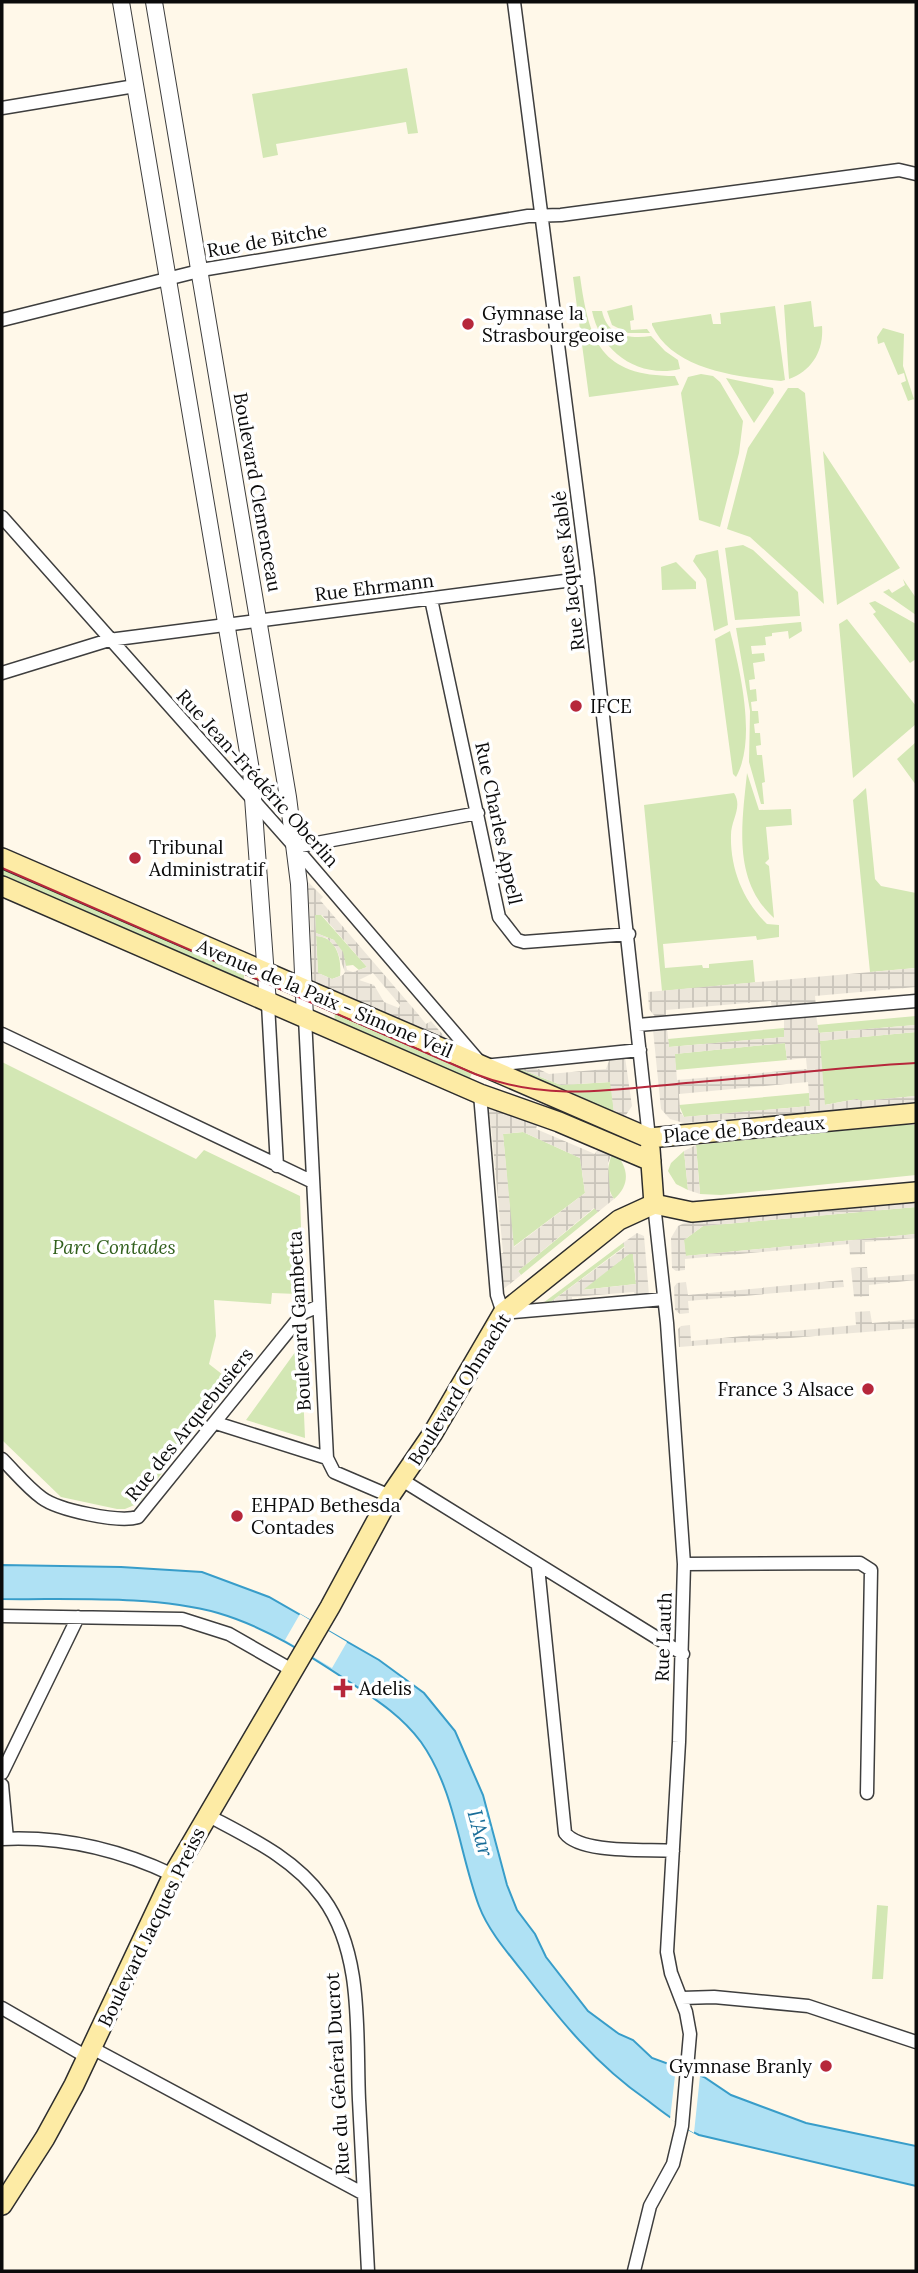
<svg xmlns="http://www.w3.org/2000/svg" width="918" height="2273" font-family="Lora,serif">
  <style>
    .green { fill: #d3e7b4 }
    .plaza { fill: url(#plaza-grid); fill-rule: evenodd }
    .water { fill: #afe1f4; stroke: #389dc9; stroke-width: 2 }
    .pier { fill: #fff8e9 }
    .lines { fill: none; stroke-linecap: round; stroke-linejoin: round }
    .minor-casing { stroke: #3e3e3e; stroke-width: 15 }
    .tertiary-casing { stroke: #3e3e3e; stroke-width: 18 }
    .secondary-casing { stroke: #2d2d2d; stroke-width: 22 }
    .minor { stroke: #fff; stroke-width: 12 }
    .tertiary { stroke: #fff; stroke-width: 16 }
    .secondary { stroke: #fdeba5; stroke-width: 19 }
    .tram { stroke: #b6273b; stroke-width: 2 }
    .poi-dot { fill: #b6273b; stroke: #fff; stroke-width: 2.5 }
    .labels { text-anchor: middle; stroke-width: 7; stroke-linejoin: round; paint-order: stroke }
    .street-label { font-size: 19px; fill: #0b0b0b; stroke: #fff }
    .poi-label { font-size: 19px; fill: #0b0b0b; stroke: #fff; text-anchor: start }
    .park-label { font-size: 19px; font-style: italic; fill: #31601d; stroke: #fff }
    .water-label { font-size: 21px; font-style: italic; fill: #186c98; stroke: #fff }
  </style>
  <defs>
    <pattern id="plaza-grid" width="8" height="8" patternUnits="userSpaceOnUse" patternTransform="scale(1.75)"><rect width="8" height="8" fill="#ece6da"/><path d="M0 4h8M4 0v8" fill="none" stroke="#c9c4ba"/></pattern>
  </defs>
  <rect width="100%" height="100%" fill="#fff8e9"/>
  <path class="green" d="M407,68l11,65 -10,1 -2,-12 -130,22 2,11 -15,3 -11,-64z
    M580,276c9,66 21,100 95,100l4,9 -90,12 -16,-120z
    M811,301l3,26 8,-1c2,24 -10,45 -33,53l-5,-74z
    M632,305l2,15 -4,1 1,9 16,-1 3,4h-22l-16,-8 -5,-14z
    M775,306l10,74 -4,1c-43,-4 -109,-11 -129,-56v-2l59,-9 2,10h8l-1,-11z
    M592,311h10c5,25 27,28 49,25l14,15 13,9 2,9c-42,10 -80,-18 -88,-58z
    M883,328l21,6 -1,32 13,39 -2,-6 -6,2 -7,-18 5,-2 -2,-8 -6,2 -14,-33 -6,2 -1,-7z
    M701,374l12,2 7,6 23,39 -4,32 -19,74 -21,-7 -18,-127 7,-16z
    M726,378l47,10 1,5 -20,30z
    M788,388h10l7,5 19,211 -74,-67 -23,-8 21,-81z
    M823,451l77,117 -63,37z
    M743,545l10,5 45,42 2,24 -65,4 -10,-72z
    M718,550l10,75 -14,6 -8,-52 -13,-18 3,-6z
    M676,562l20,20v7l-34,1 -1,-23z
    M903,579l13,19v17l-33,-23 6,-3 3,4 13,-8z
    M875,601l41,23v35l-6,4 -37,-49 3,-2 -7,-9z
    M847,619l69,87v18l-63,54 -14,-154z
    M801,622l1,9 -13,8 -1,-8 -16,2v3l-7,1 1,8 -15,1 1,8 12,-1 1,8 -12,2 2,16 -6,1 1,10 6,-1 1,12 -6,1 1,9h6l1,12 -5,1 1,9h5l1,12 -5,1 1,9h5l3,27 -3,1 2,21h-3l-12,-42 1,-51 -14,-83z
    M730,631c10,39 27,109 6,146l-3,-3 -18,-135z
    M916,742v43l-19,-26z
    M747,773l12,37 32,-1 1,16 -26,2 3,32 -4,4 4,3 5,52c-42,-38 -32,-95 -27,-145z
    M866,788l9,91 6,7 35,7v75l-46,4 -17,-172z
    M734,793c9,14 -3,27 -3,42 -1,33 12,66 36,89l12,1v12l-22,3 -1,-4 -93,8 2,24 37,-3 1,3h6v-4l44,-4 2,22h5l-98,9 -18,-186z
    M2,866l242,105v12l-242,-106z
    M315,915h6l46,52 -8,3 -6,-5 -8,1 -11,-26 -18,-7z
    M316,936c21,1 26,23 24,40l-8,3 -14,-6z
    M334,1009l139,61 -4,11 -134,-58z
    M916,1016v9l-98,8 -1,-8z
    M784,1028l1,9 -116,10 -1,-8z
    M916,1032v64l-54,5 -5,-2 -33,6 -5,-64z
    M785,1043l2,17 -111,10 -2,-16z
    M2,1062l194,97 8,-9 96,46 3,93 -6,5 -25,-1 -1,11 -57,-4 2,36 -7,28 23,18 -93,121 -14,6h-8l-56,-12 -59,-57z
    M515,1067l46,18 50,-3 3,31 -100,-38 -2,-7z
    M809,1093l1,13 -126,11 -5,-12z
    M900,1125h16v50l-195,20 -21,-1 -4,-49z
    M523,1132l57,26 5,35 -72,54 -10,-113z
    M613,1151c16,15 18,34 1,48 -9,-13 -7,-34 -1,-48z
    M684,1151l4,39 -12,-6 -8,-13 3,-8z
    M916,1207v27l-231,22 -1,-16 19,-14z
    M595,1208l3,4 -77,63 -3,-4z
    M623,1243l2,3 -77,58 -5,-1z
    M629,1254h4l3,30 -55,6z
    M301,1344l4,94 -59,-18z
    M877,1905l11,1 -5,73h-11z"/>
  <path class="plaza" d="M305,879l18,18 -3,3 98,114 8,10 5,-3 19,22 -139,-60 -4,-24 5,-1 -3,-56 -4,-1zM315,915h7l45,52 -14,5 -6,-2 -4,-18 -9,-12 -18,-7zM316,936l11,2 9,10 9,24 -2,3 -11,4 -14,-6zM373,973l27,32 -1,3 -15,-6 -10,-17 -15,-5z
    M916,968v19l-101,9 1,11 -44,4 -1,-10 -105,9v10l-9,-1 -8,-10 -1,-17z
    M816,1015l3,18 97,-8v7l-96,9 5,64 32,-6 5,2 54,-5v6l-232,21 -14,-4 -9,-10 -8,-79 14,-2 2,19 115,-10v-19zM785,1043l2,17 19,-2 1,11 -130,11 -2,-26zM808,1082l2,24 -126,11 -4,-6 -1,-17z
    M625,1057l7,49 -8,12 -10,-5 -4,-31 -49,3 -46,-18 15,-2 19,9 57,-5 4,-11z
    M484,1100l54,22 -2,7 59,25 4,-8 14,5 -5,12 2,30 4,6 -16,13 -4,-4 -76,63 3,4 -20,16 -3,-37 5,-1 -12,-129 -5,-2zM523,1132l57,26 5,35 -71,54 -11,-113z
    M696,1145l4,49 -12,-4 -4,-39z
    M916,1199v8l-213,19 -19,14 2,16 230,-22v4l-51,4v12l-15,1 -1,-11 -164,15v11l-9,1 -4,-3 -1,-30 7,-12 15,-7z
    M637,1233l7,3 5,59 -14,1 -1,-4 -62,5v5l-24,2 77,-57 -2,-4zM629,1254h4l3,30 -53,6z
    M867,1267l1,11 48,-4v6l-47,5v11l-15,1 -3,-29z
    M843,1280l1,7 -156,14 1,12 -9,1 -5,-4 -1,-23 3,-4 9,-1 2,13z
    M870,1311l2,12 44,-4v9l-237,19 -1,-18 3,-3 9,-1 1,16 165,-16 -1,-13z"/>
  <path class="water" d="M2,1565l119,2 81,5 67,25 110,63 45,33 31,38 28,64 24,90 10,25 18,24 11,23 42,54 31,23 14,6 19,18 52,19 27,18 75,28 110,23v40l-217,-51c-19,-9 -35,-22 -52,-35 -51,-35 -87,-80 -124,-128 -16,-20 -35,-42 -44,-66 -20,-54 -24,-116 -58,-164 -20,-27 -46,-43 -73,-61 -41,-27 -82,-54 -130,-68 -66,-18 -148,-13 -216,-14z"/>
  <path class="pier" d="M300,1614l47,28 -15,26 -47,-28z
    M676,2067l24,9 -6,57 -24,-14z"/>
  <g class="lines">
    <g class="minor-casing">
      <path id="minor" d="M514,2l74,576 61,560
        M2,108l133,-22
        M2,320l205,-51 321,-53 33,-1 338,-45 17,4
        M2,517l293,330 188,219 157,-16
        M431,599l68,318 18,23 7,2 105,-8
        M2,673l107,-33 479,-62
        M295,847l183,-34
        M268,1004l9,162
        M305,1018l22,440 7,14 56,24
        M638,1025l278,-24
        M2,1034l311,148
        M480,1094l17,201 6,18 161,-14
        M216,1423l111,35
        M2,1459c13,13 25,28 40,39 16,12 77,25 96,19l165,-204 16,-7
        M402,1480l281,174
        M684,1564l176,-1 11,7 -4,223
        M538,1567l27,266c16,21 82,16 108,18
        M2,1616l180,3 47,15 63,36
        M2,1773l76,-156
        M2,1785l5,54
        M207,1815c43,23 87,43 116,83 41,56 33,137 36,202 3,57 6,114 9,171
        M2,1839c61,-3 116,10 171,36
        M682,1998l32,-1 94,9 108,36
        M2,2008l85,49
        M92,2048l272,146
        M634,2271l16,-65 23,-42 9,-38 8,-92 -4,-22 -15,-39 -4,-21 12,-210 5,-178 -17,-241 -13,-119"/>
    </g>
    <g class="tertiary-casing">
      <path id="tertiary" d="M121,2l130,768 17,234
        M154,2l134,795 11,87 6,134"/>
    </g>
    <g class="secondary-casing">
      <path id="secondary" d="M2,858l647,280 267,-25
        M2,886l478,208 79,28 92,39
        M650,1149l4,55
        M654,1204l38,8 224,-20
        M2,2205l43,-67 29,-53 99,-210 157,-268 60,-111 43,-63 70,-120 116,-93 35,-16"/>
    </g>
    <use href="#minor" class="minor"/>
    <use href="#tertiary" class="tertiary"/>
    <use href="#secondary" class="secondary"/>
    <path class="tram" d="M2,868l473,206c71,28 137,16 211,9 77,-6 154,-16 230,-20"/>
  </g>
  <g class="poi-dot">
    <circle cx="468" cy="324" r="7"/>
    <circle cx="576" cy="706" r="7"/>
    <circle cx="135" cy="858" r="7"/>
    <circle cx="868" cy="1389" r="7"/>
    <circle cx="237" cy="1516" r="7"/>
    <path d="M339.5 1677.5h7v7h7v7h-7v7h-7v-7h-7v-7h7z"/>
    <circle cx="826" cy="2066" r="7"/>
  </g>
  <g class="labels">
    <g class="street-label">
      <text transform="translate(267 240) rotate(-10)" y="7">Rue de Bitche</text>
      <text transform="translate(258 492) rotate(80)" y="7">Boulevard Clemenceau</text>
      <text transform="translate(568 571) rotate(-97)" y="7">Rue Jacques Kablé</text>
      <text transform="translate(374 587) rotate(-7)" y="7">Rue Ehrmann</text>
      <text transform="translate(258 778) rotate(48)" y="7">Rue Jean-Frédéric Oberlin</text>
      <text transform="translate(499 823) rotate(78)" y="7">Rue Charles Appell</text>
      <text transform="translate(325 998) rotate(23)" y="7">Avenue de la Paix - Simone Veil</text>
      <text transform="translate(744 1129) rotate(-5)" y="7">Place de Bordeaux</text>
      <text transform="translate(299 1321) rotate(-93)" y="7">Boulevard Gambetta</text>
      <text transform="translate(459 1389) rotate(-58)" y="7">Boulevard Ohmacht</text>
      <text transform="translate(189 1424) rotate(-51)" y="7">Rue des Arquebusiers</text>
      <text transform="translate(663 1637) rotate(-88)" y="7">Rue Lauth</text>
      <text transform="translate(151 1927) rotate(-64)" y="7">Boulevard Jacques Preiss</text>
      <text transform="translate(337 2074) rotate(-93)" y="7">Rue du Général Ducrot</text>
    </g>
    <g class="poi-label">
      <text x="482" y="320">Gymnase la<tspan x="482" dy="22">Strasbourgeoise</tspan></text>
      <text x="590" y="713">IFCE</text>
      <text x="149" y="854">Tribunal<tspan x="149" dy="22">Administratif</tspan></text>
      <text x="854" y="1396" text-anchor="end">France 3 Alsace</text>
      <text x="251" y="1512">EHPAD Bethesda<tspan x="251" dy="22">Contades</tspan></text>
      <text x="359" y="1695">Adelis</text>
      <text x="812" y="2073" text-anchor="end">Gymnase Branly</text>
    </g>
    <g class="park-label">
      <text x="114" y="1254">Parc Contades</text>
    </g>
    <g class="water-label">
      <text transform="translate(480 1833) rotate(75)" y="7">L'Aar</text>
    </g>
  </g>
  <rect width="918" height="2273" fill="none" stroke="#0b0b0b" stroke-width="7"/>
</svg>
